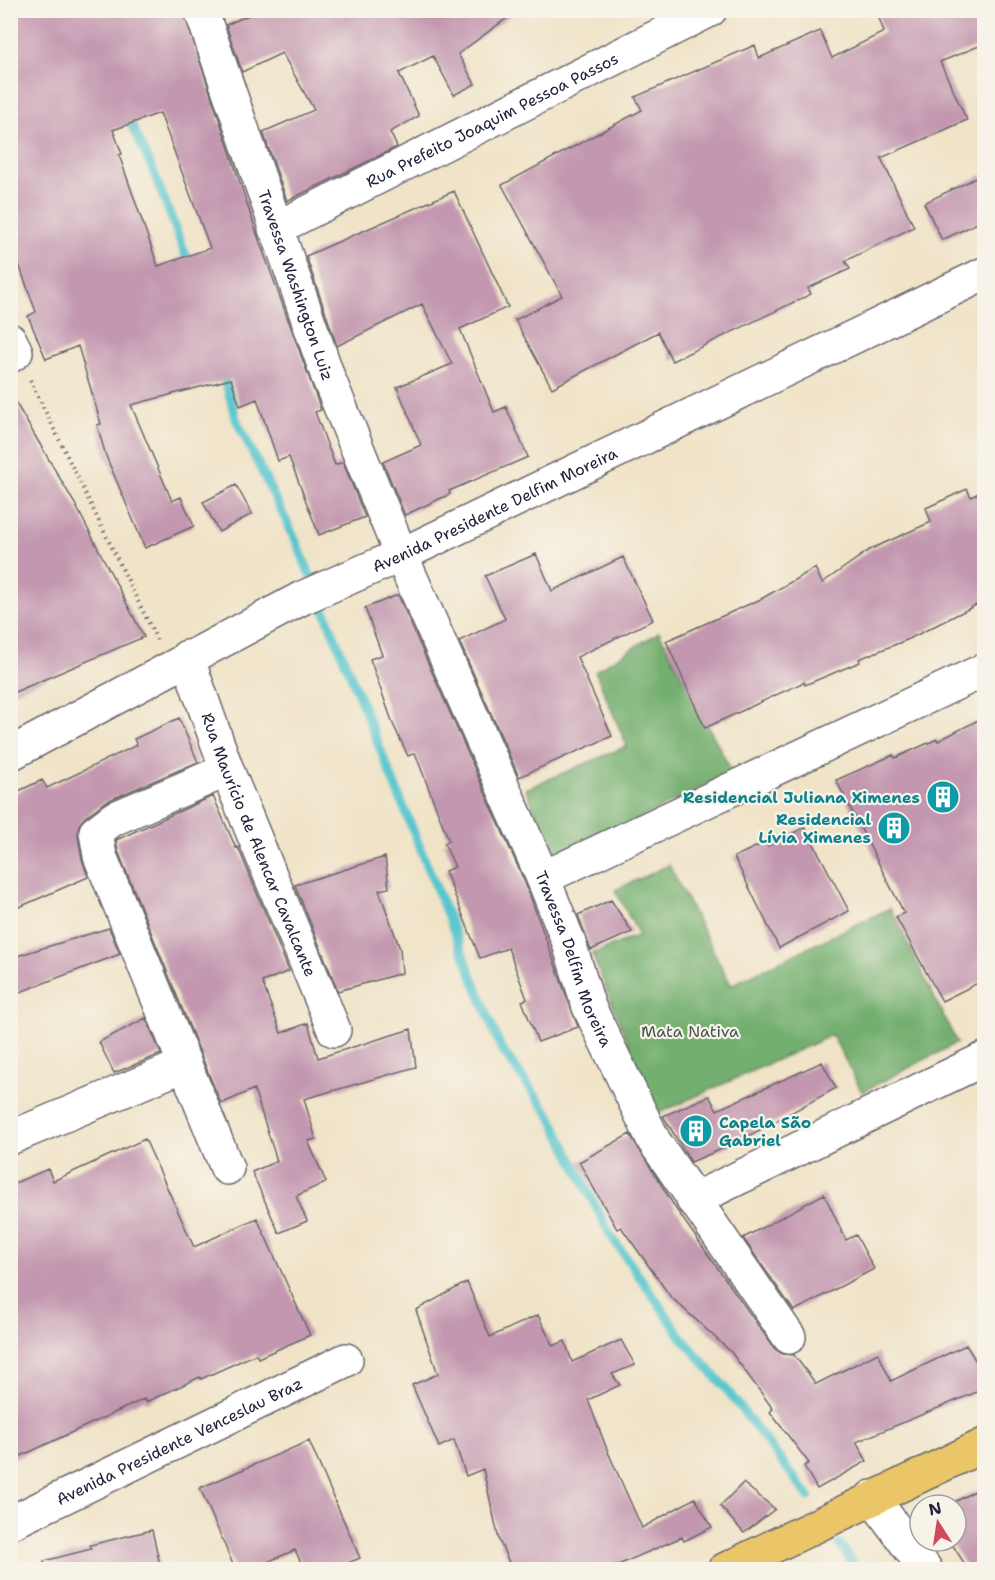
<svg xmlns="http://www.w3.org/2000/svg" width="995" height="1580" font-family="'Shantell Sans',sans-serif">
  <style>
    .forest { fill: #73af6e; stroke: #4a6854; stroke-width: 1.5 }
    .lines { fill: none; stroke-linecap: round; stroke-linejoin: round }
    .stream { stroke: #58c6ce; stroke-width: 9 }
    .building { fill: #c297af; fill-rule: evenodd }
    .minor-casing { stroke: #6a666c; stroke-width: 36 }
    .major-casing { stroke: #6a666c; stroke-width: 36 }
    .path { stroke: #6a666c; stroke-width: 4; stroke-dasharray: 1.5 4.5; stroke-linecap: butt }
    .minor { stroke: #fff; stroke-width: 33 }
    .major { stroke: #ebc669; stroke-width: 33 }
    .labels { text-anchor: middle; stroke-width: 4.5; stroke-linejoin: round; paint-order: stroke }
    .street-label { font-size: 16px; fill: #22223b; stroke: #f7f3e8 }
    .culture-label { font-size: 16px; font-weight: bold; fill: #0d838f; stroke: #f7f3e8; text-anchor: end }
    .park-label { font-size: 16px; fill: #435550; stroke: #f7f3e8 }
  </style>
  <rect width="100%" height="100%" fill="#f7f3e8"/>
  <filter id="ink" filterUnits="userSpaceOnUse"><feTurbulence type="fractalNoise" baseFrequency=".0167" numOctaves="2"/><feDisplacementMap in="SourceGraphic" scale="12" xChannelSelector="R" yChannelSelector="G"/><feConvolveMatrix kernelMatrix="1 2 1 2 8 2 1 2 1" color-interpolation-filters="sRGB"/></filter>
  <filter id="wash" filterUnits="userSpaceOnUse"><feTurbulence type="fractalNoise" baseFrequency=".008" numOctaves="4" result="noise"/><feDisplacementMap in="SourceGraphic" scale="24" xChannelSelector="R" yChannelSelector="G"/><feGaussianBlur stdDeviation="1.35" result="paint"/><feColorMatrix in="noise" values="0 0 0 0 0 0 0 0 0 0 0 0 0 0 0 0 0 1.4 0 .05"/><feComposite in="paint" operator="in"/></filter>
  <g filter="url(#wash)">
    <rect width="100%" height="100%" fill="#f0e3c7"/>
    <path class="forest" d="M659,632l73,140 -177,89 -29,-72 101,-43 -32,-75z
      M669,865l62,120 159,-77 67,135 -95,49 -30,-57 -175,79 -65,-160 47,-19 -24,-45z"/>
    <g class="lines">
      <path class="stream" d="M126,113l26,55 38,98
        M222,371l15,50 60,122 204,505 50,69 58,116 74,106 44,51 82,107
        M840,1544l17,26"/>
    </g>
    <g id="blocks">
      <path class="building" d="M10,10h173l75,227 63,173 -6,2 20,53 8,-3 22,55 -46,18 -30,-78 -11,4 -21,-62 -17,7 -9,-27 -100,26 41,96 9,-4 13,29 -49,22 -39,-92 -9,-31 4,-1 -23,-78 -32,13 -18,-43 8,-4 -19,-53 -7,3zM160,113l50,135 -52,18 -39,-111 3,-1 -9,-24z
        M260,10h258l-60,44 17,30 -21,11 -21,-39 -34,17 20,43 -29,16 7,15 -110,54 -24,-69 51,-22 -32,-57 -40,19 -16,-47z
        M876,10h108v34l-44,18 27,58 -86,38 33,69 -69,34 5,8 -42,19 3,6 -139,67 -14,-29 -106,56 -37,-68 47,-24 -60,-111 140,-75 -7,-13 120,-52 4,13 61,-27 12,27 52,-26z
        M984,174v46l-42,20 -18,-37z
        M454,191l54,116 -48,22 34,83 12,-5 22,50 -79,34 1,3 -45,21 -22,-53 38,-17 -24,-58 55,-23 -30,-60 -85,42 -31,-90z
        M10,393l65,111 69,133 -134,57z
        M236,485l16,29 -33,18 -16,-30z
        M967,489l4,8 13,-7v111l-75,38 -50,20 1,3 -55,23 -1,-3 -99,46 -39,-87 95,-42 54,-31 7,15 49,-34 60,-27 -5,-14z
        M536,554l16,37 71,-34 30,63 -76,37 35,79 -93,41 -60,-136 46,-22 -20,-43z
        M398,595l128,290 52,142 -40,15 -16,-41 5,-2 -19,-51 -28,10 -35,-87 10,-4 -11,-24 5,-2 -34,-88 -7,3 -15,-32 -23,-65 12,-4 -17,-47z
        M984,717v263l-42,21 -46,-84 8,-4 -68,-133 57,-25 2,3 42,-19 1,2z
        M179,718l19,44 -93,40 -20,15 -6,8 -1,10 4,24 6,18 -78,34v-116l32,-15 5,8 90,-43 -3,-6z
        M213,796l23,52 2,-1 51,124 -27,11 19,51 27,-10 10,35 93,-29 5,38 -112,32 12,40 -8,2 18,41 -30,14 11,25 -28,12 -27,-61 25,-11 -23,-72 -33,15 -103,-253 -2,-11z
        M805,827l44,84 -70,37 -45,-91 32,-15 2,4z
        M385,857l4,31 -10,2 21,59 2,24 -64,18 -43,-106z
        M611,900l21,32 -41,18 -13,-35z
        M109,928l11,26 -110,42v-38z
        M146,1018l15,36 -47,19 -15,-31z
        M822,1062l14,26 -100,55 -45,19 -28,-46 46,-20 8,14z
        M630,1134l46,75 98,139 8,6 12,1 22,29 62,-31 13,28 75,-36 18,29v15l-128,53 11,19 -50,28 -13,-23 5,-3 -39,-51 3,-3 -42,-57 -61,-56 -49,-69 -4,2 -38,-67z
        M145,1139l49,108 63,-29 53,117 -52,23 -2,-4 -55,25 -1,-2 -54,25 -2,-3 -134,62v-276l38,-16 5,12z
        M824,1194l22,46 10,-5 18,34 -80,42 -51,-73z
        M467,1282l23,55 48,-22 15,31 12,-5 7,21 49,-22 14,25 -23,9 8,11 -32,15 20,52 34,76 53,-30 17,29 -28,14 -2,-4 -73,32h-97l-13,-29 -16,-71 -17,7 -12,-36 -15,7 -27,-62 26,-11 -22,-64z
        M309,1441l51,117 -27,11h-29l-9,-19 -44,19h-16l-35,-81z
        M743,1483l32,26 -31,24 -24,-27z
        M984,1486v83h-16l-18,-28h6v-36h-7z
        M152,1530l9,39h-116l-1,-8 47,-12 -1,-4z"/>
    </g>
  </g>
  <g filter="url(#ink)">
    <use href="#blocks" fill-opacity="0" stroke="#6a666c" stroke-width="1.5"/>
    <g class="lines">
      <g class="minor-casing">
        <g id="minor">
          <path id="s1" d="M201,10l127,367 73,178 142,323 25,62 21,67 65,134 135,196"/>
          <path id="s2" d="M275,229l435,-219"/>
          <path d="M10,340l6,12 -6,4"/>
          <path id="s3" d="M187,657l40,113 107,260"/>
          <path id="s4" d="M10,754l292,-156 99,-43 583,-281"/>
          <path d="M543,878l441,-208"/>
          <path d="M10,1138l174,-73"/>
          <path d="M227,1168l-127,-312 -4,-24 17,-13 114,-49"/>
          <path d="M693,1200l291,-141"/>
          <path d="M872,1497l54,73"/>
          <path id="s5" d="M10,1523l336,-163"/>
        </g>
      </g>
      <g class="major-casing">
        <path id="major" d="M724,1570l260,-125"/>
      </g>
      <path class="path" d="M30,380l127,260"/>
      <use href="#minor" class="minor"/>
      <use href="#major" class="major"/>
    </g>
  </g>
  <defs>
    <g id="building-disc" transform="scale(1.725)"><circle r="9.5" fill="#0f9aa8" stroke="#f7f3e8"/><path d="M-4-6H4V6H1V3H-1V6H-4ZM-2.5-4.3h1.7v1.8h-1.7ZM.8-4.3h1.7v1.8H.8ZM-2.5-1h1.7V.8h-1.7ZM.8-1h1.7V.8H.8Z" fill="#fff"/></g>
  </defs>
  <g fill-rule="evenodd">
    <use href="#building-disc" x="943" y="797"/>
    <use href="#building-disc" x="894" y="828"/>
    <use href="#building-disc" x="696" y="1131"/>
  </g>
  <g class="labels">
    <g class="street-label">
      <text dy="6" stroke="none"><textPath href="#s2" startOffset="243">Rua Prefeito Joaquim Pessoa Passos</textPath></text>
      <text dy="6" stroke="none"><textPath href="#s1" startOffset="291">Travessa Washington Luiz</textPath></text>
      <text dy="6" stroke="none"><textPath href="#s4" startOffset="543">Avenida Presidente Delfim Moreira</textPath></text>
      <text dy="6" stroke="none"><textPath href="#s3" startOffset="201">Rua Maurício de Alencar Cavalcante</textPath></text>
      <text dy="6" stroke="none"><textPath href="#s1" startOffset="1020">Travessa Delfim Moreira</textPath></text>
      <text dy="6" stroke="none"><textPath href="#s5" startOffset="188">Avenida Presidente Venceslau Braz</textPath></text>
    </g>
    <g class="culture-label">
      <text x="920" y="803">Residencial Juliana Ximenes</text>
      <text x="871" y="825">Residencial<tspan x="871" dy="18">Lívia Ximenes</tspan></text>
      <text x="719" y="1128" text-anchor="start">Capela São<tspan x="719" dy="18">Gabriel</tspan></text>
    </g>
    <g class="park-label">
      <text x="690" y="1037">Mata Nativa</text>
    </g>
  </g>
  <rect width="995" height="1580" fill="none" stroke="#f7f3e8" stroke-width="36"/>
  <g transform="translate(938 1523) rotate(348)"><circle r="28" fill="#f7f3e8" stroke="#a29fa3" stroke-width="1.5"/>
  <path d="M0-4.5L10 22L0 15L-10 22Z" fill="#d1495b"/>
  <text y="-9" font-size="16" font-weight="bold" text-anchor="middle" fill="#22223b">N</text>
  </g>
</svg>
